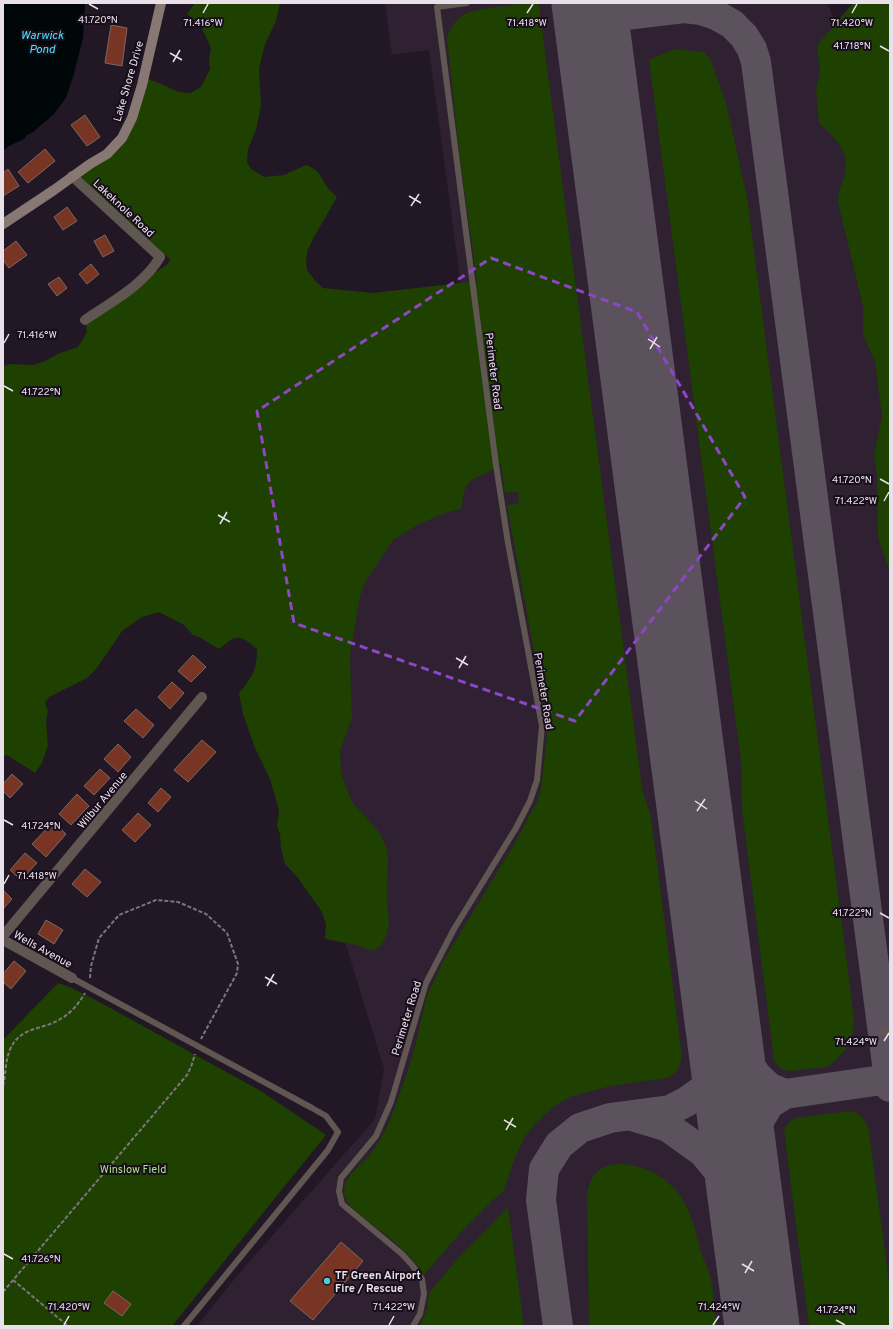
<svg xmlns="http://www.w3.org/2000/svg" width="893" height="1329" font-family="Overpass,sans-serif">
  <style>
    .built { fill: #2f2032 }
    .green { fill: #1e4000 }
    .water { fill: #000709 }
    .lines { fill: none; stroke-linecap: round; stroke-linejoin: round }
    .taxiway { stroke: #5c525e; stroke-width: 30 }
    .runway { stroke: #5c525e; stroke-width: 75 }
    .building { fill: #793524; stroke: #7d6761 }
    .path { stroke: #7f7580; stroke-width: 2; stroke-dasharray: 4 2; stroke-linecap: butt }
    .lane { stroke: #605753; stroke-width: 6 }
    .street { stroke: #605753; stroke-width: 10 }
    .secondary { stroke: #877873; stroke-width: 10 }
    .marked { fill: none; stroke: #8c47c5; stroke-width: 3; stroke-dasharray: 8 5; stroke-linejoin: round }
    .ticks { fill: none; stroke: #e9e1ea; stroke-width: 1.5 }
    .poi-dot { fill: #52cbd8; stroke: #180e1b; stroke-width: 1.5 }
    .labels { text-anchor: middle; stroke-width: 4; stroke-linejoin: round; paint-order: stroke }
    .street-label { font-size: 11px; fill: #e9e1ea; stroke: #180e1b }
    .park-label { font-size: 11px; fill: #aae189; stroke: #180e1b }
    .poi-label { font-size: 11px; font-weight: bold; fill: #e9e1ea; stroke: #180e1b; text-anchor: start }
    .water-label { font-size: 12px; font-style: italic; fill: #4ae4fc; stroke: #180e1b }
    .ticks-label { font-size: 10px; text-anchor: middle; fill: #e9e1ea; stroke: #180e1b; stroke-width: 4; stroke-linejoin: round; paint-order: stroke }
  </style>
  <rect width="100%" height="100%" fill="#221724"/>
  <path class="built" d="M385,3h442l31,72 32,18v1233h-693l39,-49 139,-158 9,-50 -45,-147 -44,-267 184,-238 -50,-367 -37,5z"/>
  <path class="green" d="M195,3h85l-4,18 -11,23 -6,24 2,38 -5,24 -8,19 -1,13 4,7 13,8 20,-2 22,-10c13,5 13,9 20,20 2,4 7,8 11,12l-23,40 -6,12 -2,12 1,9 9,12 7,6 50,5 104,-12 -17,-123 -13,-120c9,-26 23,-27 47,-31 12,-1 23,-3 35,-4h9l1,3 103,782 9,29 31,240 -2,8 -5,8 -8,5 -56,8 -39,10 -19,11 -17,16 -11,14 -9,18 -13,37 -8,6 -33,33 -39,45c-8,-21 -40,-43 -58,-57 -7,-6 -17,-13 -20,-22 -6,-19 18,-32 27,-45 13,-18 19,-33 26,-54 4,-12 9,-25 13,-37 6,-20 10,-41 15,-62 4,-13 12,-23 16,-36l70,-115 26,-48 3,-11 6,-53v-15l-40,-216 12,-1 -1,-12 -13,1 -4,-29c-9,9 -30,12 -35,23 -3,6 -3,15 -5,22l-16,4 -28,12 -24,15 -29,44 -4,13 -10,58 2,63 -12,33 1,23 11,28 28,31 8,19 -1,49 2,21 -2,12 -6,12 -10,5 -14,-6 -32,-6 1,-15 -4,-12 -24,-34 -13,-14 -4,-16 -1,-14 -3,-8 2,-16 -9,-31 -15,-31 -12,-34 -4,-21c13,-16 18,-22 18,-44 -18,-16 -21,-14 -38,0l-20,-12 -6,-2 -9,-10 -25,-13 -17,5 -20,14 -25,37 -10,10 -38,19 -4,6 3,8 -2,10 2,24 -6,18 -7,10 -28,-18 -4,1v-390l7,-2 23,1 10,-3 17,-9 18,-6 9,-15 -2,-12 83,-56 2,-5 -97,-81 48,-38 24,-62 17,6 16,8 13,1 10,-6 9,-18 -1,-10 2,-11 -11,-24 -13,-10z
    M853,3h37l-1,10 1,1v558l-12,-34 -1,-63 -3,-20 8,-39 -7,-55 -12,-26v-29l-25,-104c0,-11 5,-19 7,-30 5,-23 -12,-35 -26,-49l-3,-34 4,-18 -3,-26z
    M674,49l30,3 7,9 15,42 21,94 107,820 -1,16 -7,16 -9,10 -10,8 -38,4c-8,-1 -12,-5 -15,-12l-32,-249 -1,-49 -92,-701z
    M58,983l12,4 22,11 169,93 65,44 -154,191h-169v-286z
    M849,1111l10,3 9,11 22,164v37h-81l-25,-196 5,-8 7,-4z
    M619,1164c25,1 48,12 62,33 11,16 15,37 20,55 2,7 6,13 8,20 5,16 5,36 8,54h-128l-2,-131c3,-20 12,-30 32,-31z
    M508,1207l16,119h-104l7,-17 2,-16 30,-36z"/>
  <path class="water" d="M3,3h82l-2,35 -9,36 -8,24 -12,16 -22,19 -4,1 -4,5 -15,7 -6,5z"/>
  <g class="lines">
    <path class="taxiway" d="M592,19l92,-11 17,2 15,5 16,9 12,12 8,13 4,13 134,1025
      M723,1030l34,46 13,12 15,6
      M635,1117l33,10 35,25 18,22 13,25 19,58
      M743,1176l2,-25 11,-25 13,-22 16,-10 104,-15
      M558,1326l-17,-126 3,-31 15,-24 21,-17 30,-10 60,-8 16,-8 21,-15 12,-23 4,-34"/>
    <path class="runway" d="M589,3l173,1323"/>
  </g>
  <path class="building" d="M111,25l16,3 -5,38 -17,-3z
    M85,115l15,22 -13,9 -16,-21z
    M45,149l10,12 -27,22 -10,-11z
    M8,169l11,17 -16,10v-23z
    M67,207l10,14 -14,9 -9,-13z
    M105,235l9,16 -11,6 -9,-16z
    M16,241l11,14 -18,13 -6,-8v-9z
    M91,264l8,10 -12,10 -8,-10z
    M59,277l8,11 -10,8 -9,-12z
    M193,655l13,12 -15,15 -13,-11z
    M172,682l12,11 -14,16 -12,-12z
    M136,709l18,16 -11,13 -19,-17z
    M202,740l14,12 -28,30 -14,-12z
    M118,744l13,13 -13,15 -14,-13z
    M100,769l10,9 -16,17 -10,-9z
    M12,774l11,10 -13,14 -7,-7v-7z
    M161,788l10,9 -13,15 -10,-9z
    M77,794l12,12 -18,19 -12,-11z
    M138,813l13,12 -16,17 -13,-12z
    M53,822l13,12 -20,23 -14,-13z
    M25,853l12,10 -16,17 -11,-10z
    M85,869l16,13 -14,15 -15,-13z
    M3,890l9,9 -9,10z
    M46,920l17,10 -9,14 -16,-10z
    M14,961l12,10 -15,18 -8,-7v-8z
    M341,1242l22,19 -50,59 -23,-19z
    M113,1291l18,13 -9,12 -18,-13z"/>
  <g class="lines">
    <path class="path" d="M90,978l1,-12 8,-28 20,-23 37,-15 22,2 28,12 21,19 11,31 -1,9 -36,66
      M3,1086c3,-11 2,-23 6,-34 10,-27 34,-21 53,-34 10,-6 17,-15 23,-25
      M13,1280l55,46
      M3,1292l184,-217 4,-8 4,-13"/>
    <path class="lane" d="M72,978l240,130 14,8 12,16 -10,18 -144,176
      M883,1032l7,-1
      M413,1326l7,-12 4,-20 -2,-15 -10,-14 -10,-11 -60,-50 -3,-13 2,-13 35,-42 15,-34 35,-119 28,-54 62,-101 14,-27 7,-21 5,-54 -34,-183 -12,-78 -59,-458 30,-4"/>
    <path class="street" d="M72,176l88,81c-16,28 -49,45 -75,63
      M3,936l199,-239
      M3,940l69,38"/>
    <path class="secondary" d="M3,224l51,-34 36,-26 17,-10 15,-16 10,-20 10,-33 19,-82"/>
  </g>
  <path class="marked" d="M491,258l146,54 108,185 -170,224 -281,-98 -37,-212z"/>
  <path class="ticks" d="M89,4l9,5M203,13l5,-9M527,13l6,-9M852,13l5,-9M880,46l9,5M170,53l12,7M173,62l7,-12M409,196l12,7M411,206l8,-12M648,339l12,8M4,343l5,-9M650,349l7,-12M4,386l9,5M880,479l9,5M884,501l5,-9M218,515l12,7M220,524l7,-12M456,658l12,7M459,668l7,-12M695,801l12,8M697,811l8,-12M4,820l9,5M4,884l5,-9M880,913l9,5M265,977l12,7M267,986l7,-12M884,1041l5,-8M504,1120l12,7M506,1130l7,-12M4,1254l9,5M742,1264l12,7M745,1273l7,-12M836,1320l9,5M64,1325l5,-9M389,1325l5,-9M713,1325l6,-9"/>
  <circle class="poi-dot" cx="327" cy="1281" r="4"/>
  <g class="labels">
    <g class="street-label">
      <text transform="translate(128 81) rotate(-74)" y="4">Lake Shore Drive</text>
      <text transform="translate(124 208) rotate(43)" y="4">Lakeknole Road</text>
      <text transform="translate(494 371) rotate(83)" y="4">Perimeter Road</text>
      <text transform="translate(544 691) rotate(81)" y="4">Perimeter Road</text>
      <text transform="translate(102 800) rotate(-50)" y="4">Wilbur Avenue</text>
      <text transform="translate(43 949) rotate(29)" y="4">Wells Avenue</text>
      <text transform="translate(406 1018) rotate(-73)" y="4">Perimeter Road</text>
    </g>
    <g class="park-label">
      <text x="133" y="1173">Winslow Field</text>
    </g>
    <g class="poi-label">
      <text x="335" y="1279">TF Green Airport<tspan x="335" dy="13">Fire / Rescue</tspan></text>
    </g>
    <g class="water-label">
      <text x="42" y="39">Warwick<tspan x="42" dy="14">Pond</tspan></text>
    </g>
  </g>
  <g class="ticks-label">
    <text x="98" y="23">41.720°N</text>
    <text x="203" y="26">71.416°W</text>
    <text x="527" y="26">71.418°W</text>
    <text x="852" y="26">71.420°W</text>
    <text x="852" y="49">41.718°N</text>
    <text x="37" y="338">71.416°W</text>
    <text x="41" y="395">41.722°N</text>
    <text x="852" y="483">41.720°N</text>
    <text x="856" y="504">71.422°W</text>
    <text x="41" y="829">41.724°N</text>
    <text x="37" y="879">71.418°W</text>
    <text x="852" y="916">41.722°N</text>
    <text x="856" y="1045">71.424°W</text>
    <text x="41" y="1262">41.726°N</text>
    <text x="69" y="1310">71.420°W</text>
    <text x="394" y="1310">71.422°W</text>
    <text x="719" y="1310">71.424°W</text>
    <text x="836" y="1313">41.724°N</text>
  </g>
  <rect width="893" height="1329" fill="none" stroke="#e9e1ea" stroke-width="8"/>
</svg>
